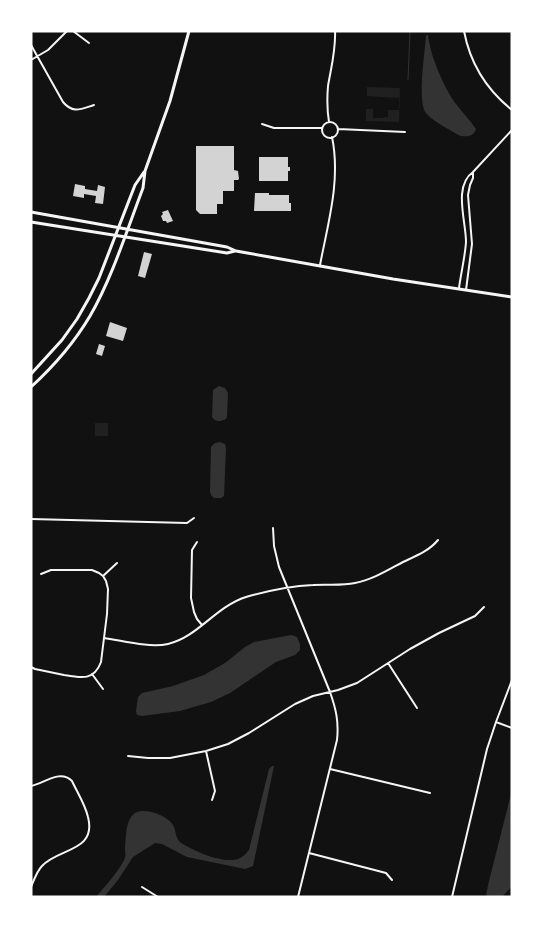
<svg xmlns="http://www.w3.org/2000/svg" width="543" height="928" font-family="Barlow,sans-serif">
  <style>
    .green { fill: #202020 }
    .water { fill: #333 }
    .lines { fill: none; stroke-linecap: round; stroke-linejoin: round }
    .stream { stroke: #333; stroke-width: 1 }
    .building { fill: #d3d3d3 }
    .minor { stroke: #f5f5f5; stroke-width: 2 }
    .secondary { stroke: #f5f5f5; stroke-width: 3 }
  </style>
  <rect width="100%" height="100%" fill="#111"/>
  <path class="green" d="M367,87l33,1 -1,34 -33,-1v-12h7v9h11l1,-1h3v-7h11v-12l-32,-2z
    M95,423h13v13h-13z"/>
  <path class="water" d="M427,35h1c2,20 16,53 28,69 6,8 14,16 20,25 -2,7 -8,8 -15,7 -8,-4 -30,-16 -35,-23 -9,-11 -1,-61 0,-77z
    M219,386l6,2 3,5 -1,23 -1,3c-6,3 -11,3 -14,-2l1,-27z
    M220,442l5,2 1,4 -2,48 -3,2h-7l-3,-3 -1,-4 1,-44 4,-4z
    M291,635l6,2 3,7v6l-5,5 -19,7 -46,31 -19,9 -31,9 -38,5 -5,-1 -1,-4 2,-14 4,-4 31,-7 31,-11 21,-12 20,-16 9,-5z
    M272,766h2l-21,100 -8,3 -58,-12 -25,-13 -7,-1 -22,14 -15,23 -14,17h-8c7,-8 28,-32 29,-40 1,-3 0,-6 0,-8 1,-11 0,-29 10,-36 10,-6 32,2 38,12 3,5 2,12 7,17 13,9 43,22 58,17 5,-2 8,-5 11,-9l20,-81z
    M512,790v96l-10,11h-13l-3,-2 3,-14z"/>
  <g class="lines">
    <path class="stream" d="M408,80l2,-49"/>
  </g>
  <path class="building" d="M196,146h38v24l4,1 1,8 -1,1h-4v11h-11v13h-6v10h-17l-4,-4z
    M259,157h29v10h2v4h-2v10h-29z
    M75,184l10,2v3l12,2 1,-6 7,2 -2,17 -8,-1 1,-7 -12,-2v4l-11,-2z
    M255,193h14v2h20v8h2v8h-37z
    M168,210l5,11 -6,2 -1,-2h-3l-2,-5 2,-2 -1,-2z
    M144,252l8,2 -7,24 -7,-2z
    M110,322l17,6 -4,13 -17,-5z
    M99,344l6,2 -3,10 -6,-2z"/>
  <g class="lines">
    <path class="minor" d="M73,31l16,12
      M464,31c6,32 23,59 48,79
      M31,45l32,57c10,12 18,7 31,3
      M31,60l17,-10 19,-19
      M512,115v7
      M329,122c-2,-12 -2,-24 -1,-36 3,-18 8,-36 7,-55
      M322 130a8 8 0 1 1 16 0a8 8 0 1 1-16 0Z
      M262,124l12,4h48
      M338,129l67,3
      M320,265c8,-42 21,-85 12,-128
      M459,288c2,-15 6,-31 7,-46 0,-21 -13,-56 7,-70l39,-42
      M466,290l6,-46 -4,-49 2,-10 3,-7v-6
      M31,519l156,4 7,-5
      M273,528l1,18 5,21 51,125c6,17 9,30 7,48l-39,157
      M197,542l-5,8 -1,48 3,14 3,7 5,6
      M103,576l14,-13
      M104,638c20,3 45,10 64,6 30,-7 47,-37 78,-47 21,-6 45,-11 67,-12 14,-1 28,1 42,-2 17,-3 33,-13 48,-21 13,-6 26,-11 35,-22
      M388,663l29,45
      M31,667l4,2c10,2 19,4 29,6 17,3 30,6 37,-13l6,-48 1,-25 -2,-8 -3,-5 -4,-3 -7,-3h-41l-10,4
      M92,674l11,15
      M496,722l16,6
      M206,751l9,40 -3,9
      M128,756l20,2h22l36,-7 22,-7 21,-11 46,-29 18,-8 25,-6 19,-7 53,-34 29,-16 36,-17 9,-9
      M330,769l100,24
      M31,786c14,-3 29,-17 41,-5 5,11 13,23 16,36 9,35 -30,31 -46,49 -5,5 -8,14 -11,21
      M309,853l77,20 6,7
      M142,887l16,10
      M452,897l35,-148 9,-27 16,-42"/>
    <path class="secondary" d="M31,212l196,35 9,4 157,28 119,18
      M31,222l196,31 8,-2
      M31,374l31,-34 15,-21 12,-21 10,-20 36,-93 9,-13
      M31,387c23,-21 43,-44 59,-71 22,-38 37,-86 53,-128l2,-17 25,-70 19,-70"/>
  </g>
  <rect width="543" height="928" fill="none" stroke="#ffffff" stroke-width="65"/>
</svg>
